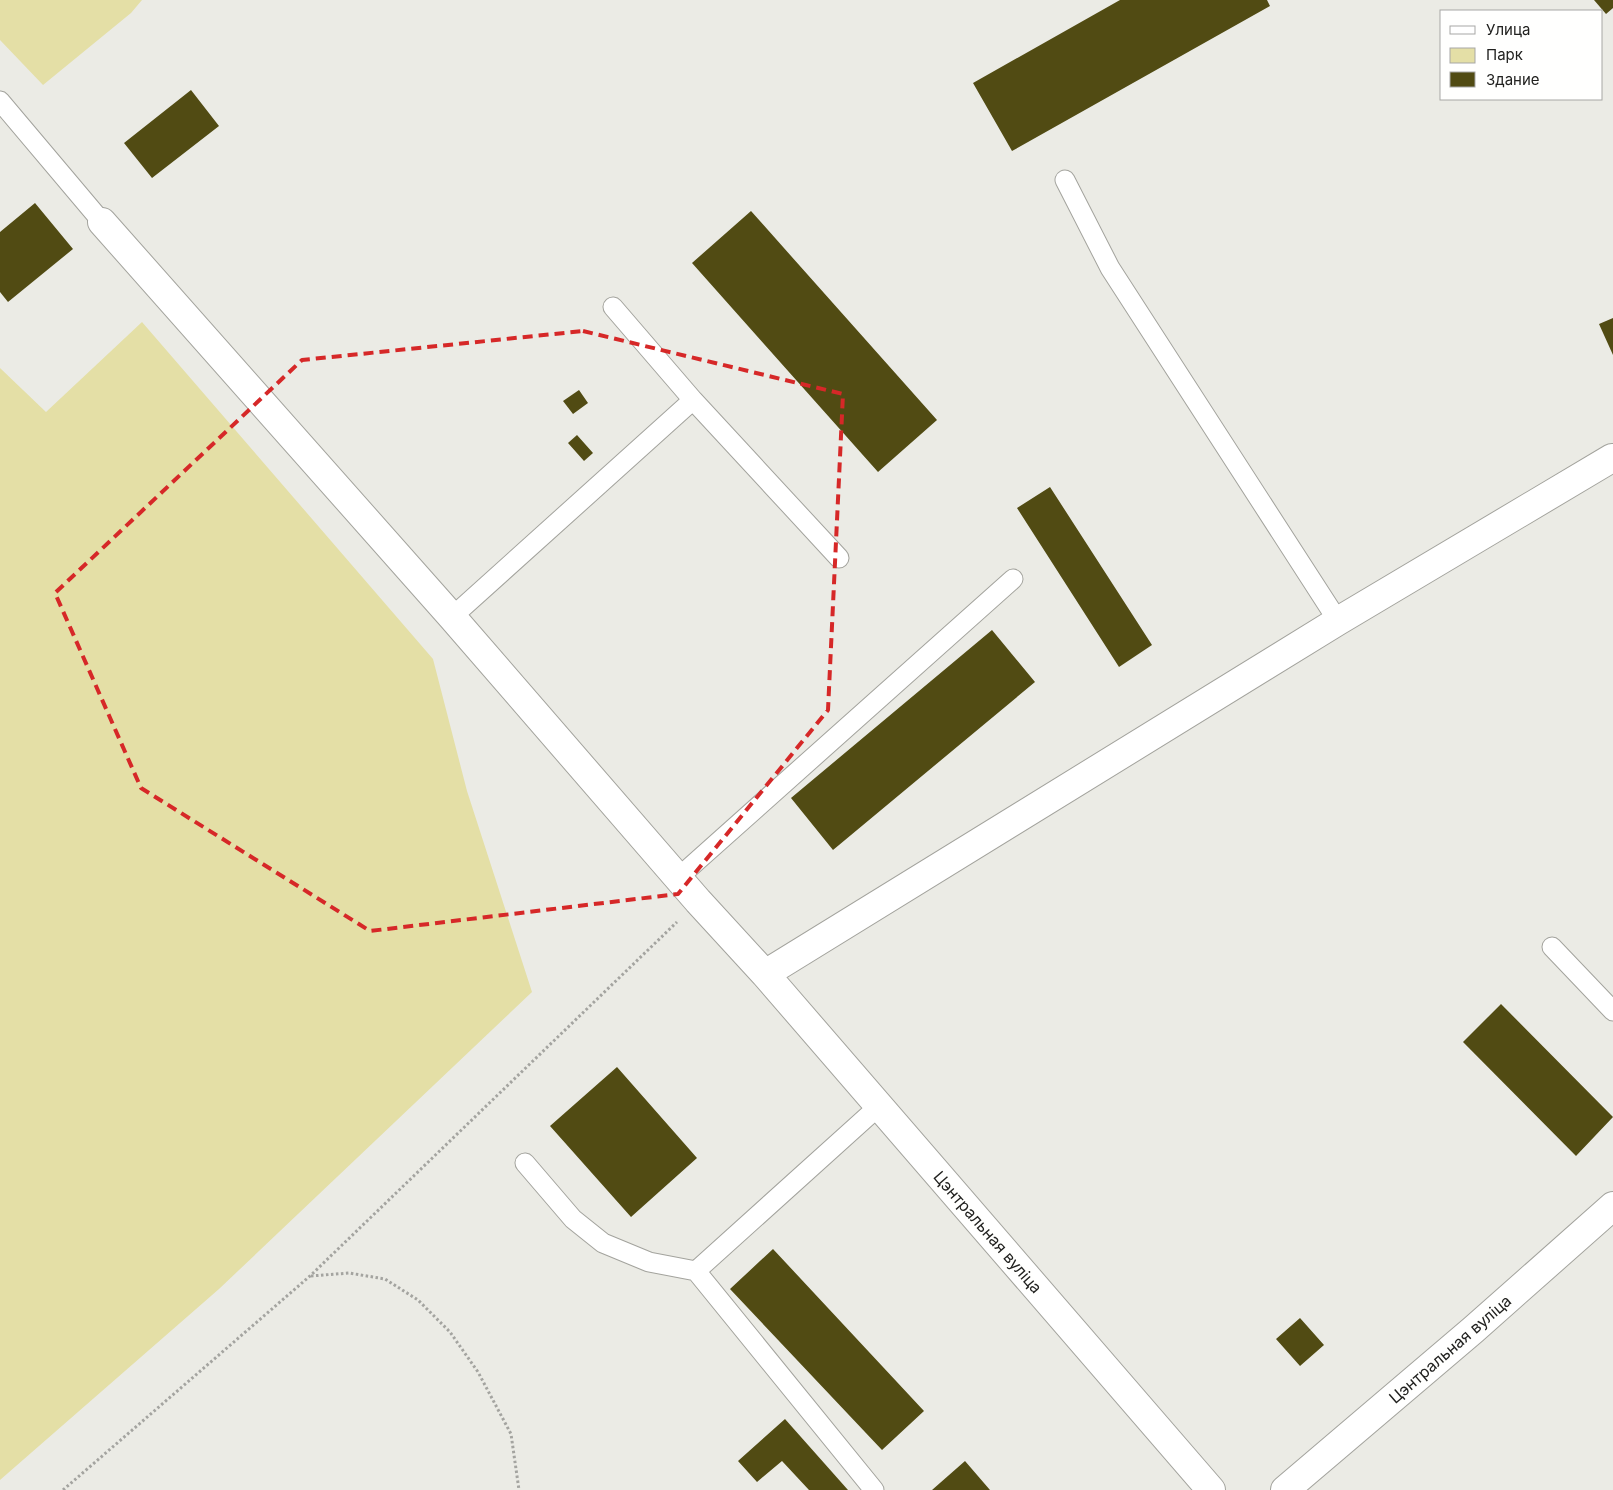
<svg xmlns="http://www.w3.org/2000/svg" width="1613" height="1490" font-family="Inter,sans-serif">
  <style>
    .green { fill: #e4dfa6 }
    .building { fill: #514b13 }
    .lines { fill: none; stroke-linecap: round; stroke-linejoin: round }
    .service-casing { stroke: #a3a39d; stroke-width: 21 }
    .minor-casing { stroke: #a3a39d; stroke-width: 30 }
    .path { stroke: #a4a4a0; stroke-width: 3; stroke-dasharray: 2.5 2.5; stroke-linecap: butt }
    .service { stroke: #fff; stroke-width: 19 }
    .minor { stroke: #fff; stroke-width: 28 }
    .marked { fill: none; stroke: #d62828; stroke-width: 4; stroke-dasharray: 10 6; stroke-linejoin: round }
    .labels { text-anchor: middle; stroke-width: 5; stroke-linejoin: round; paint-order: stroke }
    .street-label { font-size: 16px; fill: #222220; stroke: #fffffe }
  </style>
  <rect width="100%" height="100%" fill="#ebebe5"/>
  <path class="green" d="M0,0h142l-11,13 -88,72 -43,-45z
    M142,322l291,337 34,132 65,201 -313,297 -219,191v-1112l46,44z"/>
  <path class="building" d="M1120,0h147l3,6 -258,145 -39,-68z
    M1594,0h19v8l-7,6z
    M191,90l28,36 -67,52 -28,-35z
    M35,203l38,46 -65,53 -8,-10v-60z
    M751,211l186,209 -59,52 -186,-209z
    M1613,318v37l-14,-31z
    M579,390l9,13 -15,11 -10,-13z
    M577,435l16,18 -9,8 -16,-18z
    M1050,487l102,158 -33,22 -102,-159z
    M992,630l43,52 -202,168 -42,-52z
    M1501,1004l112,113 -37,39 -113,-114z
    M617,1067l80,91 -66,59 -81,-91z
    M773,1249l151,162 -42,39 -152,-161z
    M1300,1318l24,27 -24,21 -24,-27z
    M785,1419l63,71h-39l-27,-29 -25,21 -19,-21z
    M965,1461l25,29h-58z"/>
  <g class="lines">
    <g class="service-casing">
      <path id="service" d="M0,101l102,121
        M1065,180l45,88 228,353
        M693,400l146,158
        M452,617l241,-217 -80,-93
        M679,877l334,-298
        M1552,947l61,64
        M525,1163l48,56 30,24 46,19 47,9 178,219
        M696,1271l183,-165"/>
    </g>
    <g class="minor-casing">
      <path id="minor" d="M102,222l350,395 246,284 67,73 446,516
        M765,974l573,-353 274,-163
        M1285,1490l188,-160 140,-124"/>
    </g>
    <path class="path" d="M311,1276l38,-3 36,6 33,21 32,32 28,40 33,62 8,56
      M63,1490l247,-214 367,-354"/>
    <use href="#service" class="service"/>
    <use href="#minor" class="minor"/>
  </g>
  <path class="marked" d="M583,331l260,63 -15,316 -150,184 -308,37 -229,-143 -86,-195 247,-233z"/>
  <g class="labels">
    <g class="street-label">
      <text transform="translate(988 1232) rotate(49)" y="6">Цэнтральная вуліца</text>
      <text transform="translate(1450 1349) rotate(-41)" y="6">Цэнтральная вуліца</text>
    </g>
  </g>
  <rect x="1440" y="10" width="162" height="90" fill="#fffffe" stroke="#a7a7a5"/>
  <rect x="1450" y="26" width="25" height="8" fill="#ffffff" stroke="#a7a7a5"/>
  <text x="1486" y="35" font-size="15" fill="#222220">Улица</text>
  <rect x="1450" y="48" width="25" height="15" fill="#e4dfa6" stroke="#a7a7a5"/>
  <text x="1486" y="60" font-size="15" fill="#222220">Парк</text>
  <rect x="1450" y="72" width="25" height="15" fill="#514b13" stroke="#a7a7a5"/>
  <text x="1486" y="85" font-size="15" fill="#222220">Здание</text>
</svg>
